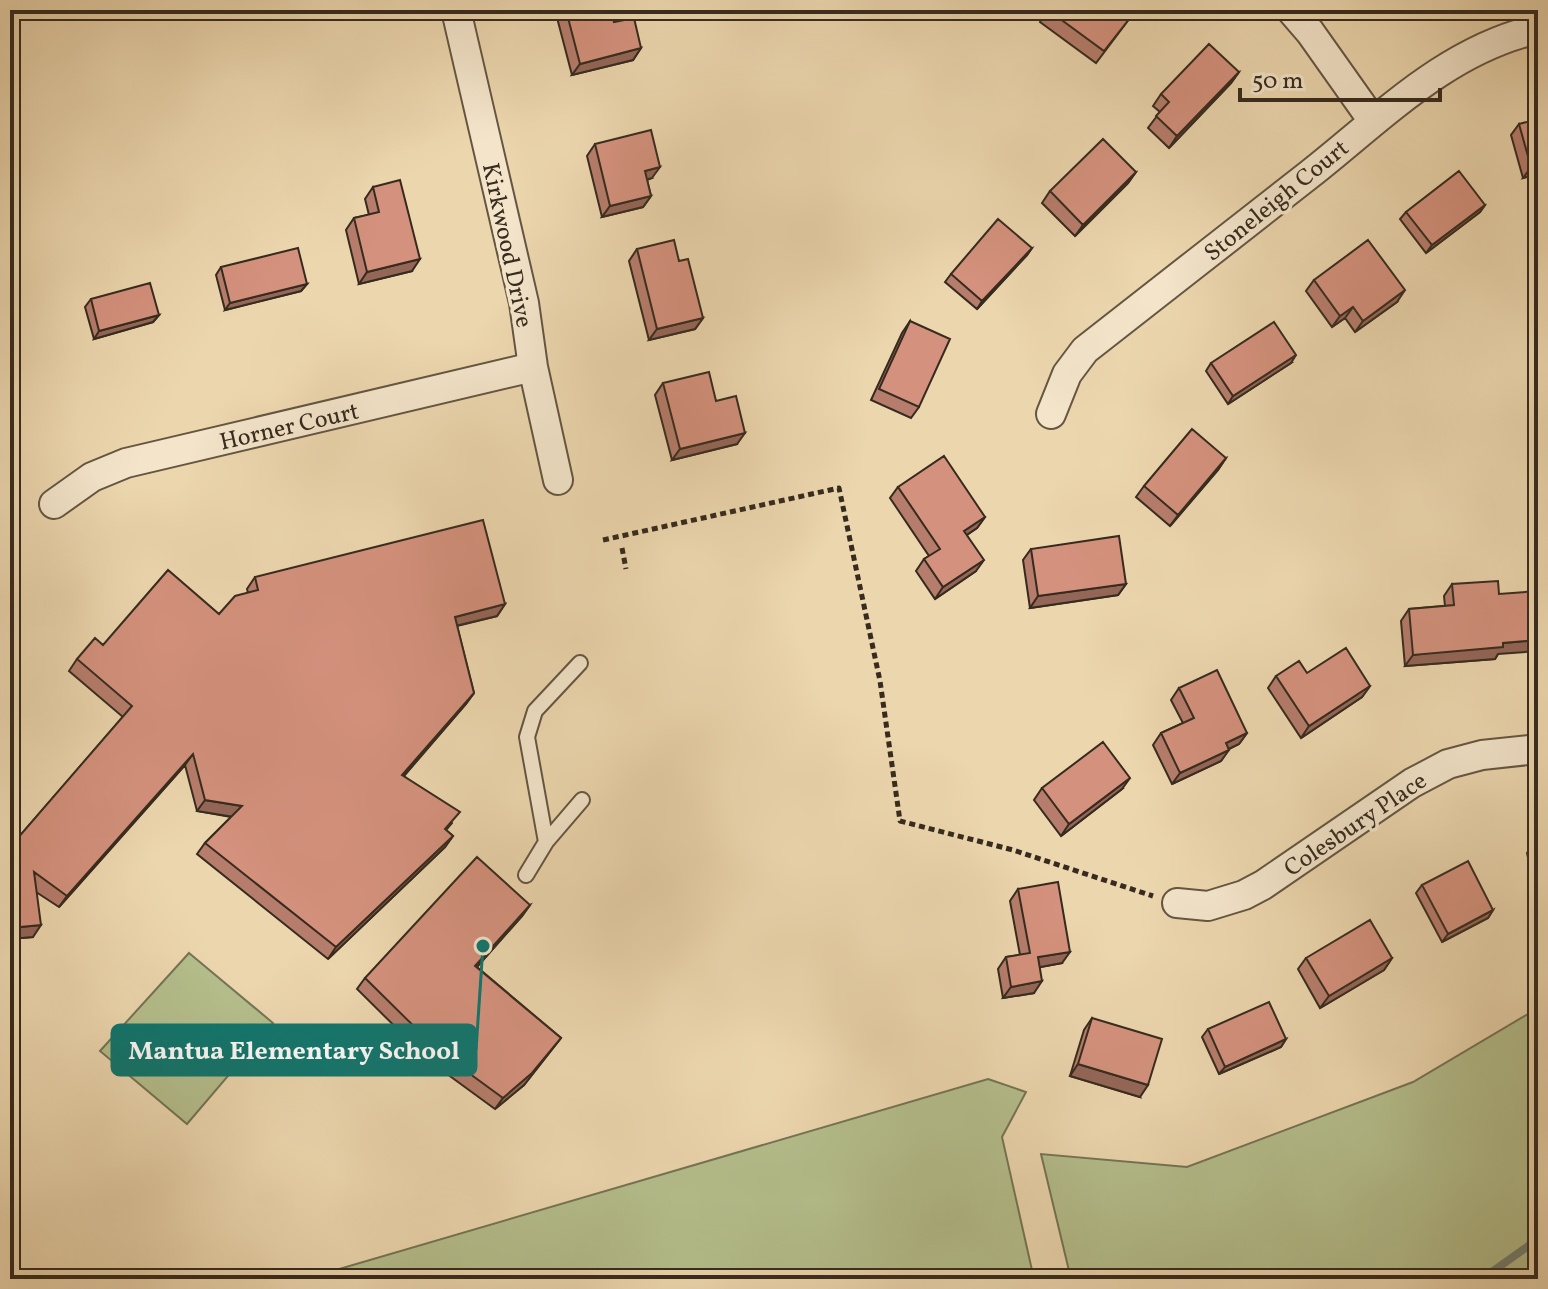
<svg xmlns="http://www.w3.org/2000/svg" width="1548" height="1289" font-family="Vollkorn,serif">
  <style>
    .green { fill: #b4be8c; stroke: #757455; stroke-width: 2 }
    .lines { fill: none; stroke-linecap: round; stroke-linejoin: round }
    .stream { stroke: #718075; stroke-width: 8 }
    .lane-casing { stroke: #645642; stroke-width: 18 }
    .street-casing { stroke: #645642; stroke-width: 32 }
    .path { stroke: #362b1e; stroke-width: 5; stroke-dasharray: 6 4; stroke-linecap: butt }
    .lane { stroke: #f3e4ca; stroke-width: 14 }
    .street { stroke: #f3e4ca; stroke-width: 28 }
    .wall { fill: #b67d6c; stroke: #362b1e; stroke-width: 2 }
    .shaded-wall { fill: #946658; stroke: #362b1e; stroke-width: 2 }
    .building { fill: #d4917d; stroke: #362b1e; stroke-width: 2 }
    .labels { text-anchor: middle; stroke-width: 7; stroke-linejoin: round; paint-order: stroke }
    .street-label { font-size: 24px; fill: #362b1e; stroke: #f3e4ca }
    .leader { fill: none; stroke: #0f766e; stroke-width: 3 }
    .callout-dot { fill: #0f766e; stroke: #f3e4ca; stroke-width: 3 }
    .callout { fill: #0f766e; stroke: #0f766e; stroke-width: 3 }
    .callout-label { font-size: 26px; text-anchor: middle; font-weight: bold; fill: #fff }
  </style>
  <rect width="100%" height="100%" fill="#ecd6ae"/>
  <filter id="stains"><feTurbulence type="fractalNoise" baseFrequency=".0025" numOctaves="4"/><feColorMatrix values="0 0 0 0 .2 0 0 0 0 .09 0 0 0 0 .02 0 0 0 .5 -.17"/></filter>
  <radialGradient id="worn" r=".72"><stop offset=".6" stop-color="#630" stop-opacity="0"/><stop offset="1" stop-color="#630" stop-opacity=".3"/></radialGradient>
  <path class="green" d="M189,953l84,70 -86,101 -87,-73z
    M1538,1008v271h-467l-30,-125 146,13 226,-85z
    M988,1079l38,13 -24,45 32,142h-729z"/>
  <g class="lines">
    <path class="stream" d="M1482,1279l56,-40"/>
    <g class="lane-casing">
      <path id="lane" d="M546,842l36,-42
        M526,875l20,-33 -19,-105 8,-26 45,-48"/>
    </g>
    <g class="street-casing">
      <path id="street" d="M456,10l68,293 9,64 25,113
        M1291,10l19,22 63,89
        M1051,414l16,-40 18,-24c75,-59 150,-117 225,-176 70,-55 137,-125 228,-145
        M54,504l38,-27 34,-14 407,-96
        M1177,903l31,3 36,-11 19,-10 149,-102 36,-19 34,-9 56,-6"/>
    </g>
    <path class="path" d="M603,540l236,-52 41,193 20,140 113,29 140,46
      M622,548l4,21
      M432,1063l10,9"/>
    <use href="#lane" class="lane"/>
    <use href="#street" class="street"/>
  </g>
  <path class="wall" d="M555,10h55l4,12 27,26 -8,12 -61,15z
    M1048,10l85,4 -37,49 -56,-41z
    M1239,72l-8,11 -62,65 -21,-20 12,-16 -7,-6 8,-12z
    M1519,124l19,50 -15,4 -12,-43z
    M595,144l57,34 -5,2 4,16 -8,11 -41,10 -15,-61z
    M1136,172l-8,11 -53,53 -33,-33 8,-12z
    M373,187l39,84 -53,13 -13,-54 8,-12 15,-3 -4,-16z
    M1485,205l-5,7 -54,41 -26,-34 6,-7z
    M1032,248l-5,7 -50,54 -32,-27 6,-8z
    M637,249l42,12 24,57 -8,11 -46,11 -20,-79z
    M221,267l86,17 -6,7 -76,19 -9,-35z
    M1314,280l83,22 -42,30 -10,-14 -13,9 -26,-36z
    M91,299l68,16 -6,7 -59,17 -9,-32z
    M910,321l9,86 -8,11 -40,-18 31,-67z
    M1211,363h80l-63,41 -22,-33z
    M663,383l53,18 21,43 -65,16 -17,-65z
    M1226,458l-8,12 -48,56 -34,-29 8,-11z
    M898,487l87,30 -8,11 -10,7 9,36 -41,28 -19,-28 8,-12 5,-3 -39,-58z
    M1031,549l95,35 -8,11 -88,13 -7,-48z
    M255,577l250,27 -8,12 -40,10 17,67 -8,11 -62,72 48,47 -6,7 7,6 -8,11 -117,112 -131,-105 8,-11 26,-26 -34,-6 -12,-46 -126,142 -23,-15 -3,45 -23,2v-92l113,-130 -54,-46 8,-12 26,-14 116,-31 29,-21 -1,-4z
    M1452,584l46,70 -3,5 -90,7 -4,-45 8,-12 36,-3 -1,-10z
    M1307,673l63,13 -8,11 -61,41 -33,-50 8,-12z
    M1179,688l68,45 -8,11 -10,5 -8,12 -49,23 -19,-39 8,-12 22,-10 -12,-23z
    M1042,788l80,1 -61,47 -27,-36z
    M1538,844v40l-4,1 -7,-32 6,-8z
    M1422,885l71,25 -5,8 -46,24 -26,-49z
    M1018,889l44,74 -22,4 -6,26 -31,5 -5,-29 8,-12 14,-2 -10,-54z
    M530,905l-8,11 -45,51 84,71 -37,47 -29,24 -63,-46 -75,-74 8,-11z
    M1306,958h86l-8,12 -64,38 -22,-39z
    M1092,1018l48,79 -70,-21 14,-46z
    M1208,1029l78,10 -5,8 -62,27 -17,-37z"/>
  <path class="shaded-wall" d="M641,48l-8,12 -61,15 8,-11z
    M1239,72l-8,11 -62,65 8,-12z
    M1538,165v9l-15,4 8,-11z
    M660,167l-8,11 -15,4 8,-11z
    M1136,172l-8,11 -53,53 8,-11z
    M651,196l-8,11 -41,10 8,-11z
    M1485,205l-5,7 -54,41 6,-8z
    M1032,248l-5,7 -50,54 5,-8z
    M420,259l-8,12 -53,13 8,-12z
    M307,284l-6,7 -76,19 5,-7z
    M1405,290l-8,12 -42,30 8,-11z
    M1353,307l-8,11 -13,9 8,-11z
    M159,315l-6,7 -59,17 5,-8z
    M703,318l-8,11 -46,11 8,-11z
    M1296,355l-5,8 -63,41 5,-8z
    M745,433l-8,11 -65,16 8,-11z
    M1226,458l-8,12 -48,56 8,-11z
    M985,517l-8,11 -21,14 8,-11z
    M984,560l-8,11 -41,28 8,-12z
    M1126,584l-8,11 -88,13 8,-12z
    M505,604l-8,12 -50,12 8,-11z
    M1538,640v11l-40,3 -3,5 -90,7 8,-11 90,-12z
    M1370,686l-8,11 -61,41 8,-12z
    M474,693l-8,11 -72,83 8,-12z
    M1247,733l-8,11 -21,10 8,-11z
    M1229,750l-8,11 -49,23 8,-11z
    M193,754l-8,11 -126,142 8,-11z
    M1130,778l-8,11 -61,47 8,-12z
    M205,800l37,6 -8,11 -37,-6z
    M453,836l-8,11 -117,112 8,-12z
    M530,905l-8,11 -55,62 8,-12z
    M1493,910l-5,8 -46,24 6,-8z
    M41,925l-8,12 -23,2v-11z
    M1070,952l-8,11 -32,6 8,-12z
    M1392,958l-8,12 -64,38 9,-12z
    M1042,981l-8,12 -31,5 8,-11z
    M561,1038l-37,47 -29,24 8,-11z
    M1286,1039l-5,8 -62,27 6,-7z
    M1078,1064l70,21 -8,12 -70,-21z"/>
  <path class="building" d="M566,10h44l4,12 20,-4 7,30 -61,16z
    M1048,10h80l5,4 -29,37z
    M1209,44l30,28 -62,64 -21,-20 13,-14 -8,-8z
    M1538,119v46l-7,2 -12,-43z
    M651,130l9,37 -15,4 6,25 -41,10 -15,-62z
    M1103,139l33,33 -53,53 -33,-34z
    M1459,171l26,34 -53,40 -26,-33z
    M400,180l20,79 -53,13 -13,-54 25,-6 -6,-25z
    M998,219l34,29 -50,53 -31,-27z
    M674,240l5,21 9,-2 15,59 -46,11 -20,-80z
    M1368,240l37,50 -42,31 -10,-14 -13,9 -26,-36z
    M298,248l9,36 -77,19 -9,-36z
    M150,283l9,32 -60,16 -8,-32z
    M910,321l40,18 -31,68 -40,-18z
    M1274,322l22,33 -63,41 -22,-33z
    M709,372l7,29 20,-5 9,37 -65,16 -17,-66z
    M1192,429l34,29 -48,57 -34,-29z
    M944,456l41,61 -21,14 20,29 -41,27 -19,-28 16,-10 -42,-62z
    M483,520l22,84 -50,13 19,76 -72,82 58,37 -15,17 8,7 -117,111 -131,-104 37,-37 -37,-6 -12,-46 -126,142 -33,-24 7,53 -31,3v-81l122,-141 -55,-47 18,-21 8,7 65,-75 51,44 16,-18 23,-6 -3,-13z
    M1119,536l7,48 -88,12 -7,-47z
    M1498,581l1,13 39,-3v49l-35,3v4l-90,8 -4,-46 45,-4 -2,-21z
    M1346,648l24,38 -61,40 -33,-50 23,-15 8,12z
    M1217,670l30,63 -21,10 3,7 -49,23 -19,-40 33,-15 -15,-30z
    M1103,742l27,36 -61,46 -27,-36z
    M1538,844v26l-5,-25z
    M477,857l53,48 -55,61 86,72 -29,35 -29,25 -63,-46 -75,-74z
    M1468,861l25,49 -45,24 -26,-49z
    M1058,882l12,70 -32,5 4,24 -31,6 -5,-30 24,-4 -12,-64z
    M1370,920l22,38 -63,38 -23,-38z
    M1269,1002l17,37 -61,28 -17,-38z
    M1092,1018l70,21 -14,46 -70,-21z"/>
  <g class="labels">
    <g class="street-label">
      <text transform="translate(1276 200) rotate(-39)" y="8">Stoneleigh Court</text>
      <text transform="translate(508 245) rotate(78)" y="8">Kirkwood Drive</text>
      <text transform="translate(289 426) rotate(-13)" y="8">Horner Court</text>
      <text transform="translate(1355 824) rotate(-34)" y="8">Colesbury Place</text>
    </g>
  </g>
  <path class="leader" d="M483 946L476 1050"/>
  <circle class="callout-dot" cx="483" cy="946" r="8"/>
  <rect class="callout" x="112" y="1025" width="364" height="50" rx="8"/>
  <g class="callout-label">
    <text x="294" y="1059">Mantua Elementary School</text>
  </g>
  <rect width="1548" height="1289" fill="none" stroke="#ecd6ae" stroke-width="40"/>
  <rect x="12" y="12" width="1524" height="1265" fill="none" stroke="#362b1e" stroke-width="4"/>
  <rect x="20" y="20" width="1508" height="1249" fill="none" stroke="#362b1e" stroke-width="2"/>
  <path d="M1240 88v12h200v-12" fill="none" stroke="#362b1e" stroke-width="4"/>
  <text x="1252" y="88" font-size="24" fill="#362b1e" stroke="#f3e4ca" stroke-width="6" paint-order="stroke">50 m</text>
  <rect width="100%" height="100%" filter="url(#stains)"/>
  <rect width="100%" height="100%" fill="url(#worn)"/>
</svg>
